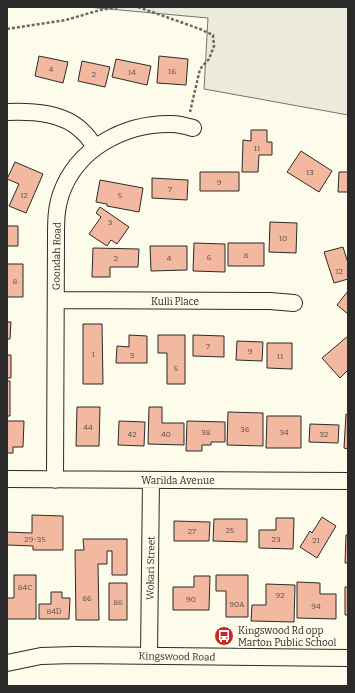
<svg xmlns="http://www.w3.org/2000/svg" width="355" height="693" font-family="Bitter,serif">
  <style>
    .green { fill: #ecebdb; stroke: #74746e }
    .building { fill: #f2b8a0; stroke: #2b2b2b }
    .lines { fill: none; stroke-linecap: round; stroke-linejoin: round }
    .minor-casing { stroke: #2b2b2b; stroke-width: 18 }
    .path { stroke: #6a6964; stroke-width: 2.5; stroke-dasharray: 3 2; stroke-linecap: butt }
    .minor { stroke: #fdfbea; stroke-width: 16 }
    .labels { text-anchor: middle; stroke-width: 3; stroke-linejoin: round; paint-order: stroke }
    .number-label { font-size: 8px; fill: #5d4e48 }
    .street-label { font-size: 10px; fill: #2b2b2b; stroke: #fdfbea }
    .poi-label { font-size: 10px; fill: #2b2b2b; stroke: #fdfbea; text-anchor: start }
  </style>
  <rect width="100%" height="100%" fill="#fdfbea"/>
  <path class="green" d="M87,7h261v108l-144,-26 4,-71z"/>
  <path class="building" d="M39,56l29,6 -5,21 -28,-7z
    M159,56l29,3 -2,26 -29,-2z
    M116,59l35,7 -4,19 -35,-8z
    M82,61l28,6 -5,20 -27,-6z
    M251,130h16v12h5v13h-13l-1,17h-16l1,-32 8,1z
    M301,151l31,20 -13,21 -32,-20z
    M15,162l28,12 -17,39 -17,-7 10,-22 -12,-5z
    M200,172h39v19h-39z
    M339,172h9v20h-10z
    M152,178l36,2 -1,20 -35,-2z
    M100,180l43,8 -4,24 -32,-6v-2l-11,-2z
    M100,207l29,20 -12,17 -6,-4 -4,6 -18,-12 12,-17 -5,-4z
    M270,222l27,1 -1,30 -27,-1z
    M7,226h11v20h-11z
    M194,243l31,1v28l-32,-1z
    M228,243h36v23h-36z
    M150,246h37v24l-36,1z
    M343,247l5,16v16l-14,4 -10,-31z
    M93,248l46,1 -1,18h-28v10h-18z
    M7,264h16v33h-16z
    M348,291v23l-11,-9z
    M7,322h4l-1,17h-3z
    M83,324h19l1,60h-20z
    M129,335l18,1v27h-31l1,-17 12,1z
    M158,335h27v49h-18v-31h-9z
    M193,335l31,1v21l-31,-1z
    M348,336v34l-8,8 -18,-20z
    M237,341l26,1 -1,19 -26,-1z
    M267,343h25v26l-25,-1z
    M7,355h4v23h-4z
    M7,381h3v35h-3z
    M77,407h23l-1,39h-23z
    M149,407h13v16h22v22l-36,-1z
    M228,412l35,1v33l-36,-1z
    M346,414l2,1v34l-4,-1z
    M267,416h34v32h-35z
    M7,421h17l-1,26h-10v6h-6z
    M119,421l26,1 -1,24 -26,-1z
    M187,421l38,1v20h-14v3h-9v6h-16z
    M310,424l29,1 -1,18 -29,-1z
    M32,515l31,1v34h-30v-4l-26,-1v-13l25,1z
    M322,517l14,9 -19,32 -17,-11 10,-16 2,2z
    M276,518h18l-1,31 -34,-1v-18h17z
    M214,519h33v23l-34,-1z
    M174,521l36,1 -1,19h-35z
    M346,535h2v28h-3z
    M83,539h44v36h-15v-24h-5v13h-9l1,56h-23l-1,-70h9z
    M14,575h22v44h-29v-21h7z
    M216,575h32v42h-22v-26h-10z
    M194,576h16l-1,34h-36v-23h21z
    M297,582l23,1v11h16v25l-39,-1z
    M109,583h18v37h-18z
    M266,584l29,1 -1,37 -43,-1 1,-16h14z
    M345,587h3v28h-3z
    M51,592h11v6h8l-1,21h-30v-15h12z"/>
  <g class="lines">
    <g class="minor-casing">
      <path id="minor" d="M7,112c25,-1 57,0 76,20 5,4 8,10 12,15
        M56,300l214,1 24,2
        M7,479l341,2
        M55,480l1,-243c0,-15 0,-29 5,-43 16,-46 64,-71 111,-70 7,0 14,2 21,4
        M149,656l2,-176
        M7,663l34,-7 33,-1 274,3"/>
    </g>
    <path class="path" d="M138,7l62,22 13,6 1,11 -5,13 -9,10 -10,43
      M7,29l59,-9 34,-10 19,-3"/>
    <use href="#minor" class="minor"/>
  </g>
  <defs>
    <g id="bus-disc" transform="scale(1)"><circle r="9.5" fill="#c62828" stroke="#fdfbea"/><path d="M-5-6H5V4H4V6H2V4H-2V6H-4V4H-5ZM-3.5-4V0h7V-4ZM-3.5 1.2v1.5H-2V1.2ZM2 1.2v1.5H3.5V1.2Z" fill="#fff"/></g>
  </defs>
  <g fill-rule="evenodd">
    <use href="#bus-disc" x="224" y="636"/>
  </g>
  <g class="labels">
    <g class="number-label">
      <text x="51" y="72">4</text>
      <text x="172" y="74">16</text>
      <text x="132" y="75">14</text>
      <text x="94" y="77">2</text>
      <text x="257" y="151">11</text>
      <text x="310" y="175">13</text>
      <text x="219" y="185">9</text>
      <text x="170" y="192">7</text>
      <text x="24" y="198">12</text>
      <text x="120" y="198">5</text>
      <text x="110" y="225">3</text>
      <text x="283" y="241">10</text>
      <text x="246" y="258">8</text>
      <text x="209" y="260">6</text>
      <text x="116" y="261">2</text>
      <text x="169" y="261">4</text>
      <text x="339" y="274">12</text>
      <text x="15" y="284">8</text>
      <text x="208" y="349">7</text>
      <text x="250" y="354">9</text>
      <text x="93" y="357">1</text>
      <text x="132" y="358">3</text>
      <text x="280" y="359">11</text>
      <text x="176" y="371">5</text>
      <text x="88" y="430">44</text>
      <text x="245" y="432">36</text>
      <text x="206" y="435">38</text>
      <text x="284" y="435">34</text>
      <text x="132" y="437">42</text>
      <text x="166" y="437">40</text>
      <text x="324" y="437">32</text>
      <text x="230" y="533">25</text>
      <text x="192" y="534">27</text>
      <text x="35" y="542">29-35</text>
      <text x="276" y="542">23</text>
      <text x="316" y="543">21</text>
      <text x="25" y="590">84C</text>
      <text x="280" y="598">92</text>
      <text x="87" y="601">86</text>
      <text x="191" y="602">90</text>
      <text x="118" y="605">86</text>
      <text x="237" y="607">90A</text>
      <text x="316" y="609">94</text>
      <text x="54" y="614">84D</text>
    </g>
    <g class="street-label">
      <text transform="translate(56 256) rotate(-89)" y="4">Goondah Road</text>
      <text x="175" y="305">Kulli Place</text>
      <text x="178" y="484">Warilda Avenue</text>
      <text transform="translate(150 568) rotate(-89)" y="4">Wokari Street</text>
      <text transform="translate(177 656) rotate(1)" y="4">Kingswood Road</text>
    </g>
    <g class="poi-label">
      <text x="238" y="634">Kingswood Rd opp<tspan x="238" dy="12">Marton Public School</tspan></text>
    </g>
  </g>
  <rect width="355" height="693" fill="none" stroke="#2b2b2b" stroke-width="16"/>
</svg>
